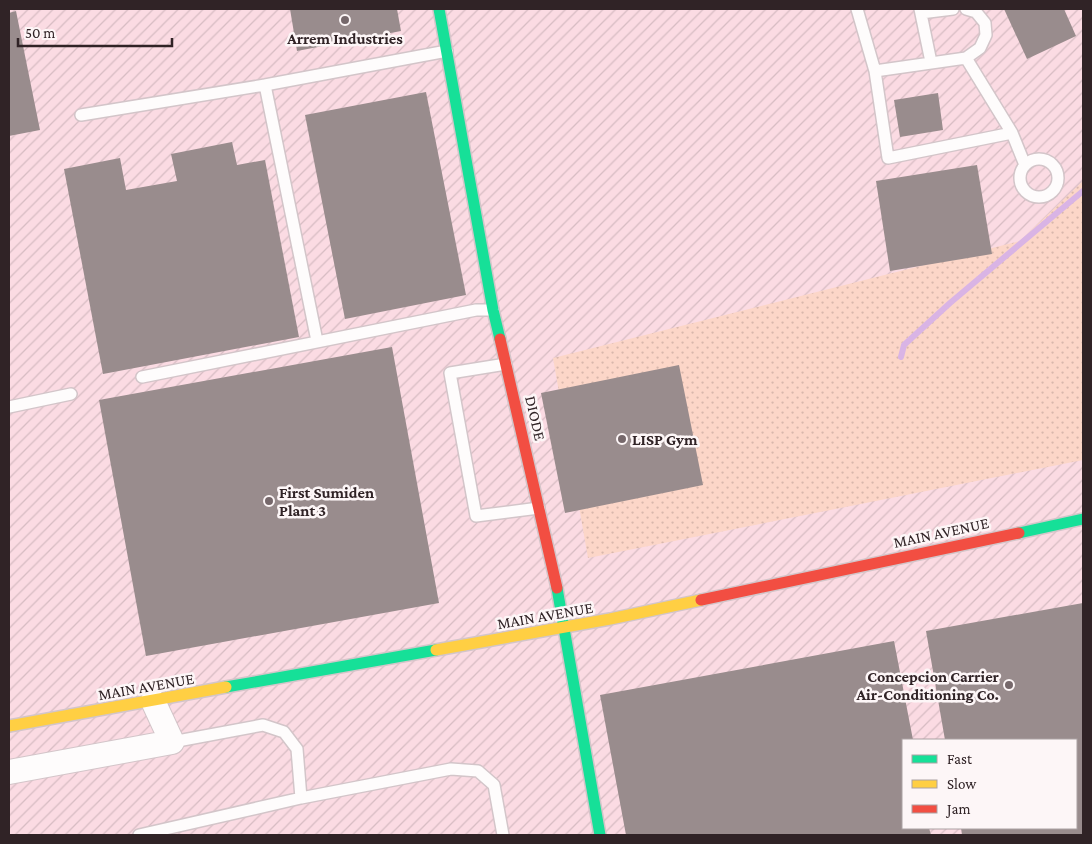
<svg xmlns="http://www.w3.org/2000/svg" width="1092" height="844" font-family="'Crimson Pro',serif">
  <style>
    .industrial { fill: url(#industrial-furrows); fill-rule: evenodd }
    .park { fill: url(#park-dots) }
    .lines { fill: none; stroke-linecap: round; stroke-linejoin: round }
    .stream { stroke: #d9b4e5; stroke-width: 6 }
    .building { fill: #998c8d }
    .lane-casing { stroke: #d3c5c9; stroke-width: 14 }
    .street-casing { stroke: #d3c5c9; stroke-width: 26 }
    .fast-casing { stroke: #d3c5c9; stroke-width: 14 }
    .slow-casing { stroke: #d3c5c9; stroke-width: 14 }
    .jam-casing { stroke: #d3c5c9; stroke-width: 14 }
    .lane { stroke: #fefcfc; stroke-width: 11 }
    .street { stroke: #fefcfc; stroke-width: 24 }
    .fast { stroke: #16e098; stroke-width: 11 }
    .slow { stroke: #ffcf43; stroke-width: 11 }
    .jam { stroke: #f24e42; stroke-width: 11 }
    .poi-dot { fill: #76686b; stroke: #fdf6f7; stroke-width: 2 }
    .labels { text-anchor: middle; stroke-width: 5; stroke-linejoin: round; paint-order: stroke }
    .poi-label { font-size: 16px; font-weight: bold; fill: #302326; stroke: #fdf6f7; text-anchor: start }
    .street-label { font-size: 16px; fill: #302326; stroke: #fdf6f7 }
  </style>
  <defs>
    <pattern id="industrial-furrows" width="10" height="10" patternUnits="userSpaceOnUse" patternTransform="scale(1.25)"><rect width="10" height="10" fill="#fbdbe3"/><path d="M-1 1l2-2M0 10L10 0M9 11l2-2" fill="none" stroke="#d7bcc3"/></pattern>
    <pattern id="park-dots" width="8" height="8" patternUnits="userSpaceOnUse" patternTransform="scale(1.25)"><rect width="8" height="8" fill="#fcd6c8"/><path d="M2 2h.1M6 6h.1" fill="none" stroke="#d8b7ac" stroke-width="1.8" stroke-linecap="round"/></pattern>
  </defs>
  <rect width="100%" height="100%" fill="#f9e8ec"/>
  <path class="industrial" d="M9,9h1074v826h-1074zM903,740h173v88h-173z"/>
  <path class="park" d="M1083,181v279l-495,98 -35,-200 467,-117z"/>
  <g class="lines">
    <path class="stream" d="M901,357l3,-12 46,-42 133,-112"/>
  </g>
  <path class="building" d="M290,9h107l4,22 -104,20z
    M1004,9h60l12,27 -49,23z
    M16,11l24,119 -31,6v-123z
    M426,92l40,203 -121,24 -40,-204z
    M938,93l5,37 -43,7 -6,-37z
    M232,142l5,23 28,-5 34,177 -196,37 -39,-205 56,-11 6,32 51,-9 -6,-27z
    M977,165l15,89 -102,17 -14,-90z
    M392,347l47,256 -293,53 -47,-256z
    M679,365l24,120 -138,28 -24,-120z
    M1083,603v232h-121l-1,-7h115v-88h-131l-19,-109z
    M894,641l19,99h-10v88h26l2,7h-305l-26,-140z"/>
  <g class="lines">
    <g class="lane-casing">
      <path id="lane" d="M857,9l18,62 13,87 124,-25
        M920,9l11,53
        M921,13l32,-4
        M966,58l46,75 13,32
        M875,71l91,-13 14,-10 6,-13 -1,-12 -9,-11 -10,-3
        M265,85l52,256
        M81,115l184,-30 182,-34
        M1020 178a19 19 0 1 1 38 0a19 19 0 1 1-38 0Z
        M506,364l-56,9 26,143 63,-8
        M142,377l334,-67h17
        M9,407l62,-13
        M172,742l91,-17 21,7 13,17 4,49
        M139,835l162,-37 150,-29 27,2 16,14 9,50"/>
    </g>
    <g class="street-casing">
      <path id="street" d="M9,772l163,-30 -19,-41"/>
    </g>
    <g class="fast-casing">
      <path id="fast" d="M439,9l54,301 7,29
        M1019,533l64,-14
        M557,588l43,247
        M226,687l210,-37"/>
    </g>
    <g class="slow-casing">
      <path id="slow" d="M436,650l174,-31 91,-19
        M9,726l217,-39"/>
    </g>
    <g class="jam-casing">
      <path id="jam" d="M500,339l57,249
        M701,600l318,-67"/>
    </g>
    <use href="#lane" class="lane"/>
    <use href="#street" class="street"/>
    <use href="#fast" class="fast"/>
    <use href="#slow" class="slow"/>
    <use href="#jam" class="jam"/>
  </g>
  <g class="poi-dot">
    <circle cx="345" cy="20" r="5"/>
    <circle cx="622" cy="439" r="5"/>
    <circle cx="269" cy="501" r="5"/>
    <circle cx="1009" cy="685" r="5"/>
  </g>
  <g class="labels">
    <g class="poi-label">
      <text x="345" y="44" text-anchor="middle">Arrem Industries</text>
      <text x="632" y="445">LISP Gym</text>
      <text x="279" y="498">First Sumiden<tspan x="279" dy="18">Plant 3</tspan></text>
      <text x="999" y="682" text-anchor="end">Concepcion Carrier<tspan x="999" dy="18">Air-Conditioning Co.</tspan></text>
    </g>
    <g class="street-label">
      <text transform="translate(536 418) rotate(77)" y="6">DIODE</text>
      <text transform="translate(941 532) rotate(-12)" y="6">MAIN AVENUE</text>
      <text transform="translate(545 615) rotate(-10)" y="6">MAIN AVENUE</text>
      <text transform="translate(146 686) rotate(-10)" y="6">MAIN AVENUE</text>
    </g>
  </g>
  <rect width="1092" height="844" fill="none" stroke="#302326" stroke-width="20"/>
  <rect x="902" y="739" width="175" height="90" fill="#fdf6f7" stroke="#aba2a3"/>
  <rect x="912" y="755" width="25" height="8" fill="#16e098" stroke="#aba2a3"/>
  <text x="947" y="764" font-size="15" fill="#302326">Fast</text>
  <rect x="912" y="780" width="25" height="8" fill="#ffcf43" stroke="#aba2a3"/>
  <text x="947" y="789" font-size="15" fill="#302326">Slow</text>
  <rect x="912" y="805" width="25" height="8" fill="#f24e42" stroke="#aba2a3"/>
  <text x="947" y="814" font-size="15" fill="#302326">Jam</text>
  <path d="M18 38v8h154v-8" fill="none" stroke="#302326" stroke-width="2.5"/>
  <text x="25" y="38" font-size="15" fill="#302326" stroke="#fdf6f7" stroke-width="4" paint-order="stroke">50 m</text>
</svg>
